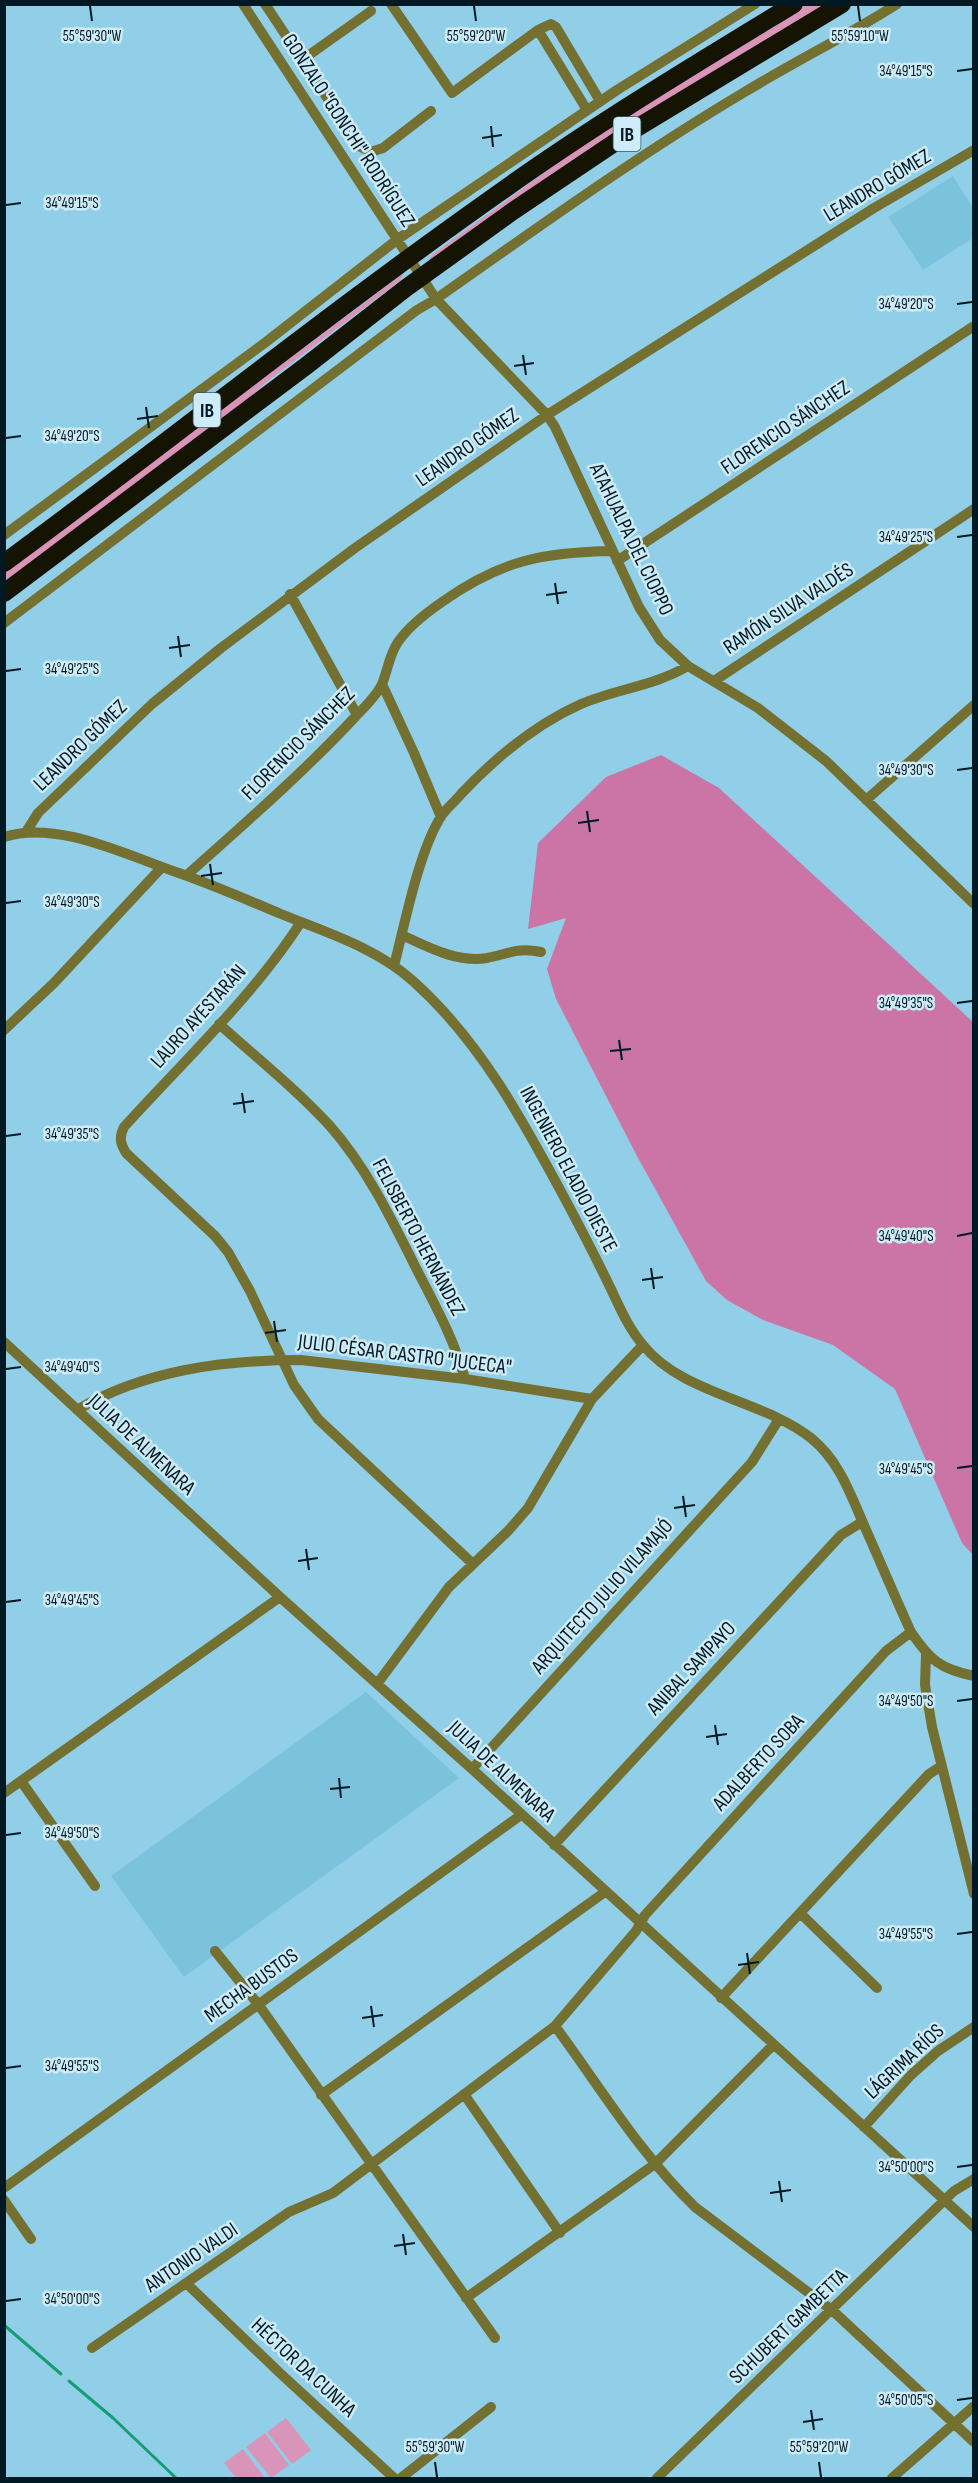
<svg xmlns="http://www.w3.org/2000/svg" width="978" height="2483" font-family="'Sofia Sans Condensed',sans-serif">
  <style>
    .built { fill: #7bc2dd }
    .green { fill: #d994ba }
    .forest { fill: #cb74a6 }
    .lines { fill: none; stroke-linecap: round; stroke-linejoin: round }
    .stream { stroke: #159e74; stroke-width: 3 }
    .street { stroke: #747032; stroke-width: 10 }
    .highway { stroke: #151301; stroke-width: 18 }
    .ticks { fill: none; stroke: #011922; stroke-width: 2 }
    .labels { text-anchor: middle; stroke-width: 5; stroke-linejoin: round; paint-order: stroke }
    .shield { fill: #cdebf8; stroke: #3e5862; stroke-width: 1.5 }
    .shield-label { font-size: 20px; font-weight: bold; fill: #011922 }
    .street-label { font-size: 21px; fill: #011922; stroke: #cdebf8 }
    .ticks-label { font-size: 15px; text-anchor: middle; fill: #011922; stroke: #cdebf8; stroke-width: 5; stroke-linejoin: round; paint-order: stroke }
  </style>
  <rect width="100%" height="100%" fill="#91cfe8"/>
  <path class="built" d="M953,176l20,32v30l-50,32 -35,-53z
    M366,1692l93,86 -275,199 -73,-101z"/>
  <path class="green" d="M806,5h24l-400,256 -1,-2 4,-5 188,-137z
    M404,273l-4,8 -131,99 -51,45 -213,161v-15z
    M286,2418l25,32 -19,14 -25,-32z
    M265,2433l24,32 -18,13 -25,-31z
    M243,2449l22,29h-29l-12,-15z"/>
  <path class="forest" d="M661,755l58,33 254,234v533l-11,-12 -67,-154 -62,-44 -70,-25 -36,-20 -21,-19 -69,-125 -81,-157 -9,-30 19,-51 -38,11 10,-86 68,-66z"/>
  <g class="lines">
    <path class="stream" d="M4,2325l57,49
      M69,2381l44,37 63,60"/>
    <path class="street" d="M243,4l193,295 111,116 8,12 84,180 21,33 28,26 70,42 68,53 148,143
      M265,4l94,142 12,6 12,-4 48,-37
      M391,4l61,89 86,-63 13,-6 5,3 44,74
      M538,30l49,80
      M302,60l69,-49
      M4,535l262,-193 132,-103 219,-149 138,-86
      M617,561l357,-235
      M290,594l67,121
      M4,623l413,-313 19,-11c101,-71 201,-143 307,-206 51,-31 104,-57 154,-89
      M714,681l260,-172
      M382,684l32,69 27,64
      M866,800l108,-95
      M26,832l12,-19 114,-109 69,-56 134,-100 192,-133 327,-207 100,-58
      M4,837c52,-17 120,17 169,34 36,12 72,28 108,43 44,18 96,34 132,67 67,60 109,138 151,216 16,30 32,61 47,92 9,19 18,40 32,56 39,49 120,55 168,93 30,24 41,61 56,94 15,34 29,67 44,100 19,28 29,37 63,44
      M187,875c57,-51 116,-102 169,-159 9,-9 21,-21 26,-32 6,-14 7,-29 16,-42 11,-16 28,-29 44,-40 58,-41 100,-50 171,-51
      M301,922c-46,72 -119,141 -177,205 -5,10 -4,16 2,26l89,83 13,16 22,39 44,94 24,34 155,145
      M402,935c26,12 55,28 85,23 21,-4 31,-11 54,-6
      M394,966c11,-43 24,-111 46,-148 5,-9 15,-16 21,-24 35,-37 73,-69 120,-90 35,-15 73,-18 107,-38
      M219,1024c37,33 77,65 111,102 37,42 62,94 87,144 18,35 38,71 48,109
      M4,1030l50,-47 108,-116
      M4,1342l276,255 192,172 502,458
      M77,1410c67,-40 147,-50 224,-50l164,19 127,20
      M926,1654l-1,31 7,42 42,167
      M377,1684l72,-97 59,-56 20,-23 64,-109 51,-54
      M472,1769l280,-307 27,-43
      M21,1781l74,105
      M4,1793l276,-196
      M554,1845l287,-310 21,-13
      M801,1914l76,74
      M215,1951l43,53 237,334
      M721,1998l208,-224 11,-7
      M555,2026c45,61 86,129 140,181l138,104 141,131
      M464,2094l96,139
      M321,2095l284,-203
      M864,2127l47,-52 27,-24 36,-24
      M4,2188l517,-373
      M4,2200l27,39
      M187,2284l94,90 113,104
      M466,2298l189,-134 118,-119
      M92,2348l197,-136 44,-19 222,-167 81,-95 9,-16 241,-264 25,-19
      M401,2478l90,-71
      M657,2478l297,-287 20,-12
      M892,2478l82,-72"/>
    <path class="highway" d="M4,563c166,-122 326,-251 495,-370 95,-68 195,-128 295,-189
      M4,593l302,-227 100,-78 107,-77 122,-82 207,-125"/>
  </g>
  <path class="ticks" d="M90,6l2,15M474,6l2,15M858,6l2,15M957,71l15,-2M491,126l2,21M482,138l20,-3M6,205l15,-2M957,304l15,-2M523,355l3,20M514,366l20,-3M146,407l3,21M137,419l21,-3M6,438l15,-2M957,537l15,-2M555,583l3,21M546,595l21,-3M178,636l3,21M169,648l21,-3M6,671l15,-2M957,770l15,-2M587,811l3,21M578,823l21,-3M210,864l3,21M201,876l21,-3M6,903l15,-2M957,1003l15,-2M619,1040l3,20M610,1051l21,-2M242,1093l3,20M233,1104l21,-3M6,1136l15,-2M957,1236l15,-3M651,1268l3,21M642,1280l21,-3M274,1321l3,21M265,1333l21,-3M6,1369l15,-2M957,1468l15,-2M683,1496l3,21M674,1508l21,-3M306,1549l3,21M298,1561l20,-3M6,1602l15,-2M957,1701l15,-2M715,1725l3,20M706,1737l21,-3M339,1778l2,20M330,1789l20,-2M6,1835l15,-2M957,1934l15,-2M747,1953l3,21M738,1965l21,-3M371,2006l3,21M362,2018l21,-3M6,2068l15,-2M957,2167l15,-2M779,2181l3,21M770,2193l21,-3M403,2234l3,21M394,2246l21,-3M6,2301l15,-2M957,2400l15,-2M811,2410l3,20M803,2422l20,-3M435,2462l2,15M819,2462l2,15"/>
  <g class="labels">
    <g class="shield">
      <rect x="613.5" y="117" width="27" height="34" rx="4.5"/>
      <rect x="193.5" y="393" width="27" height="34" rx="4.5"/>
    </g>
    <g class="shield-label">
      <text x="627" y="141">IB</text>
      <text x="207" y="417">IB</text>
    </g>
    <g class="street-label">
      <text transform="translate(349 130) rotate(57)" y="7">GONZALO "GONCHI" RODRÍGUEZ</text>
      <text transform="translate(877 185) rotate(-31)" y="7">LEANDRO GÓMEZ</text>
      <text transform="translate(785 427) rotate(-34)" y="7">FLORENCIO SÁNCHEZ</text>
      <text transform="translate(467 447) rotate(-35)" y="7">LEANDRO GÓMEZ</text>
      <text transform="translate(632 539) rotate(64)" y="7">ATAHUALPA DEL CIOPPO</text>
      <text transform="translate(788 608) rotate(-33)" y="7">RAMÓN SILVA VALDÉS</text>
      <text transform="translate(298 743) rotate(-45)" y="7">FLORENCIO SÁNCHEZ</text>
      <text transform="translate(80 745) rotate(-44)" y="7">LEANDRO GÓMEZ</text>
      <text transform="translate(198 1016) rotate(-48)" y="7">LAURO AYESTARÁN</text>
      <text transform="translate(569 1169) rotate(62)" y="7">INGENIERO ELADIO DIESTE</text>
      <text transform="translate(419 1237) rotate(62)" y="7">FELISBERTO HERNÁNDEZ</text>
      <text transform="translate(405 1354) rotate(7)" y="7">JULIO CÉSAR CASTRO "JUCECA"</text>
      <text transform="translate(142 1444) rotate(43)" y="7">JULIA DE ALMENARA</text>
      <text transform="translate(602 1596) rotate(-48)" y="7">ARQUITECTO JULIO VILAMAJÓ</text>
      <text transform="translate(691 1668) rotate(-47)" y="7">ANIBAL SAMPAYO</text>
      <text transform="translate(758 1762) rotate(-47)" y="7">ADALBERTO SOBA</text>
      <text transform="translate(502 1771) rotate(43)" y="7">JULIA DE ALMENARA</text>
      <text transform="translate(251 1985) rotate(-36)" y="7">MECHA BUSTOS</text>
      <text transform="translate(904 2061) rotate(-43)" y="7">LÁGRIMA RÍOS</text>
      <text transform="translate(191 2257) rotate(-34)" y="7">ANTONIO VALDI</text>
      <text transform="translate(788 2326) rotate(-44)" y="7">SCHUBERT GAMBETTA</text>
      <text transform="translate(304 2367) rotate(43)" y="7">HÉCTOR DA CUNHA</text>
    </g>
  </g>
  <g class="ticks-label">
    <text x="92" y="41">55°59'30"W</text>
    <text x="476" y="41">55°59'20"W</text>
    <text x="860" y="41">55°59'10"W</text>
    <text x="906" y="76">34°49'15"S</text>
    <text x="72" y="208">34°49'15"S</text>
    <text x="906" y="309">34°49'20"S</text>
    <text x="72" y="441">34°49'20"S</text>
    <text x="906" y="542">34°49'25"S</text>
    <text x="72" y="674">34°49'25"S</text>
    <text x="906" y="775">34°49'30"S</text>
    <text x="72" y="907">34°49'30"S</text>
    <text x="906" y="1008">34°49'35"S</text>
    <text x="72" y="1139">34°49'35"S</text>
    <text x="906" y="1241">34°49'40"S</text>
    <text x="72" y="1372">34°49'40"S</text>
    <text x="906" y="1474">34°49'45"S</text>
    <text x="72" y="1605">34°49'45"S</text>
    <text x="906" y="1706">34°49'50"S</text>
    <text x="72" y="1838">34°49'50"S</text>
    <text x="906" y="1939">34°49'55"S</text>
    <text x="72" y="2071">34°49'55"S</text>
    <text x="906" y="2172">34°50'00"S</text>
    <text x="72" y="2304">34°50'00"S</text>
    <text x="906" y="2405">34°50'05"S</text>
    <text x="435" y="2452">55°59'30"W</text>
    <text x="819" y="2452">55°59'20"W</text>
  </g>
  <rect width="978" height="2483" fill="none" stroke="#011922" stroke-width="12"/>
</svg>
